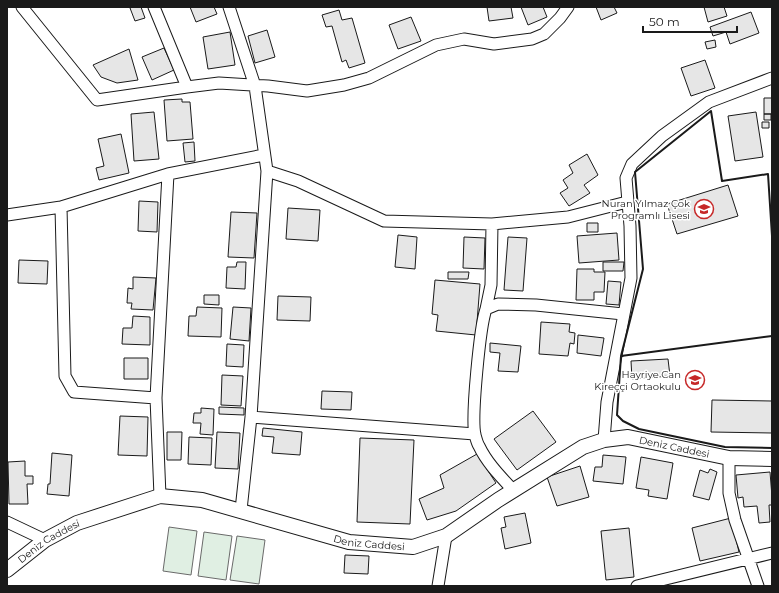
<svg xmlns="http://www.w3.org/2000/svg" width="779" height="593" font-family="Montserrat,sans-serif">
  <style>
    .grass { fill: #e0efe3; stroke: #6a6a6a }
    .building { fill: #e6e6e6; stroke: #1a1a1a }
    .lines { fill: none; stroke-linecap: round; stroke-linejoin: round }
    .minor-casing { stroke: #1a1a1a; stroke-width: 13 }
    .tertiary-casing { stroke: #1a1a1a; stroke-width: 16 }
    .minor { stroke: #fff; stroke-width: 11 }
    .tertiary { stroke: #fff; stroke-width: 14 }
    .wall { stroke: #1a1a1a; stroke-width: 2 }
    .labels { text-anchor: middle; stroke-width: 3; stroke-linejoin: round; paint-order: stroke }
    .poi-label { font-size: 10px; fill: #1a1a1a; stroke: #fff; text-anchor: end }
    .street-label { font-size: 10px; fill: #1a1a1a; stroke: #fff }
  </style>
  <rect width="100%" height="100%" fill="#fff"/>
  <path class="grass" d="M169,527l28,4 -6,44 -28,-4z
    M204,532l28,4 -6,44 -28,-4z
    M237,536l28,4 -6,44 -29,-4z"/>
  <path class="building" d="M133,7h8l4,11 -10,3 -5,-13z
    M190,7h24l3,7 -21,8z
    M487,7h24l2,11 -24,3z
    M521,7h22l4,10 -19,8z
    M596,7h18l3,6 -16,7z
    M704,7h20l3,9 -19,6z
    M339,10l3,10 10,-2 13,45 -16,5 -3,-8 -4,2 -10,-36 -6,1 -4,-12z
    M751,12l8,21 -29,11 -4,-12 -13,4 -3,-9z
    M411,17l10,24 -23,8 -9,-24z
    M267,30l8,27 -20,6 -7,-27z
    M230,32l5,33 -27,4 -5,-32z
    M715,40l1,7 -9,2 -2,-7z
    M164,48l10,22 -22,10 -10,-23z
    M129,49l9,31 -21,3 -16,-6 -8,-12z
    M705,60l10,28 -24,8 -10,-28z
    M764,98h8v16h-8z
    M182,99v3h8l3,37 -26,2 -3,-41z
    M154,112l5,47 -25,2 -3,-47z
    M756,112l7,45 -28,4 -7,-45z
    M764,114h7v6h-7z
    M762,122h7v6h-7z
    M121,134l8,39 -30,7 -3,-12 8,-2 -6,-27z
    M194,142l1,19 -10,1 -2,-19z
    M587,154l11,21 -14,10 6,8 -21,13 -9,-13 8,-5 -5,-8 10,-7 -4,-8z
    M728,185l10,31 -61,18 -10,-30z
    M139,201l19,1 -1,30 -19,-1z
    M288,208l32,2 -2,31 -32,-2z
    M231,212l26,1 -3,45 -26,-1z
    M587,223h11v9h-11z
    M617,233l2,27 -40,3 -2,-27z
    M398,235l19,2 -2,32 -20,-2z
    M464,237l21,1 -1,31 -21,-1z
    M508,237l19,1 -4,53 -19,-1z
    M19,260l29,1 -1,23 -29,-1z
    M237,262h9l-1,27 -19,-1 1,-21h9z
    M603,262h21l-1,9h-20z
    M577,269h17v3h11l-1,20h-10v8h-18z
    M448,272h21l-1,7h-20z
    M133,277l23,1 -3,32 -22,-1 1,-6h-5l1,-15 5,1z
    M435,280l45,4 -4,51 -40,-4 2,-16 -6,-1z
    M608,281l13,1 -2,23 -13,-1z
    M204,295h15v10l-15,-1z
    M278,296l33,1 -1,24 -33,-1z
    M197,307l25,1 -1,29 -33,-1 1,-20h7z
    M233,307l18,1 -2,33 -19,-2z
    M133,316l17,1v28l-28,-1 1,-16h9z
    M541,322l29,2 -1,8 6,1 -1,11 -4,-1 -2,13 -29,-2z
    M578,335l26,3 -3,18 -24,-3z
    M490,343l31,3 -3,26 -20,-1 2,-18 -10,-1z
    M227,344l17,1 -1,22 -17,-1z
    M124,358h24v21h-24z
    M668,359l2,17 -38,3 -1,-18z
    M222,375l21,1 -2,30 -20,-1z
    M322,391l30,1 -1,18 -30,-1z
    M712,400l60,1v32l-61,-1z
    M219,407l25,1v7l-25,-1z
    M201,408l13,1 -1,26 -13,-1 1,-11h-8l1,-10h7z
    M533,411l23,31 -39,28 -23,-31z
    M120,416l28,1 -1,39 -29,-1z
    M263,428l39,4 -2,23 -28,-2 2,-16 -12,-1z
    M167,432h15l-1,28h-14z
    M217,432l23,1 -2,36 -23,-1z
    M189,437l23,1 -1,27 -23,-1z
    M360,438l54,2 -4,84 -53,-2z
    M52,453l20,2 -3,41 -22,-2 1,-10h2z
    M477,454l19,29 -40,28 -29,9 -8,-21 25,-11 -4,-13z
    M603,455l23,2 -3,27 -30,-3 2,-14h7z
    M641,457l32,6 -6,36 -19,-3 1,-6 -13,-2z
    M25,461v15h8v8h-6l1,20h-19l-1,-42z
    M580,466l9,31 -32,9 -10,-29z
    M710,469l7,3 -8,28 -16,-4 7,-26 8,3z
    M770,472l2,25v8h-3l1,17 -11,1 -2,-17 -13,1 -1,-10 -5,1 -2,-23z
    M525,513l6,30 -26,6 -4,-21 5,-1 -2,-10z
    M731,518l8,34 -39,9 -8,-33z
    M629,528l5,49 -28,3 -5,-49z
    M345,555l24,1 -1,18 -24,-1z"/>
  <g class="lines">
    <g class="minor-casing">
      <path id="minor" d="M22,7l75,93 90,-13
        M154,7l33,80 32,-4 49,3 39,5 37,-6 25,-7 67,-33 28,-6 30,5 38,-5 12,-5 16,-16 8,-11
        M229,7l26,79 12,85 -16,246 -10,93
        M267,171l31,10 86,40 108,3 76,-7 59,-15
        M61,207l4,169 9,16 82,6
        M7,215l54,-8 107,-33 96,-19
        M486,309l5,-24 1,-61
        M251,417l224,17
        M604,440l3,-38 24,-124 -1,-52 -4,-48 6,-14 30,-28 47,-34 63,-24
        M729,458v35l6,27 23,66
        M513,490c-12,-13 -26,-27 -34,-44 -2,-3 -3,-8 -4,-11 -4,-18 5,-109 11,-126l12,-5 38,1 87,9
        M160,496l-4,-98 12,-224
        M7,522l38,18
        M438,586l8,-50
        M637,586l135,-33"/>
    </g>
    <g class="tertiary-casing">
      <g id="tertiary">
        <path id="s1" d="M7,570l38,-30 32,-17 83,-27 42,4 147,42 64,5 33,-11 52,-36 85,-53 21,-7 24,-3 101,21 43,1"/>
      </g>
    </g>
    <use href="#minor" class="minor"/>
    <use href="#tertiary" class="tertiary"/>
    <path class="wall" d="M772,236l-4,-62 -46,7 -11,-70 -76,61 8,97 -22,87 151,-20
      M623,356h-2l-4,59 6,6 16,8 86,18 47,1"/>
  </g>
  <defs>
    <g id="school-ring" transform="scale(1)"><circle r="9.5" fill="#fff" stroke="#c62828" stroke-width="1.5"/><path d="M0-5L7-2L0 1L-7-2ZM-4 1L0 2.5L4 1V4Q0 6-4 4Z" fill="#c62828"/></g>
  </defs>
  <g fill-rule="evenodd">
    <use href="#school-ring" x="704" y="209"/>
    <use href="#school-ring" x="695" y="380"/>
  </g>
  <g class="labels">
    <g class="poi-label">
      <text x="690" y="207">Nuran Yılmaz Çok<tspan x="690" dy="12">Programlı Lisesi</tspan></text>
      <text x="681" y="378">Hayriye Can<tspan x="681" dy="12">Kireççi Ortaokulu</tspan></text>
    </g>
    <g class="street-label">
      <text dy="4" stroke="none"><textPath href="#s1" startOffset="723">Deniz Caddesi</textPath></text>
      <text dy="4" stroke="none"><textPath href="#s1" startOffset="387">Deniz Caddesi</textPath></text>
      <text dy="4" stroke="none"><textPath href="#s1" startOffset="51">Deniz Caddesi</textPath></text>
    </g>
  </g>
  <rect width="779" height="593" fill="none" stroke="#1a1a1a" stroke-width="16"/>
  <path d="M643 26v6h94v-6" fill="none" stroke="#1a1a1a" stroke-width="2"/>
  <text x="649" y="26" font-size="12" fill="#1a1a1a" stroke="#ffffff" stroke-width="3" paint-order="stroke">50 m</text>
</svg>
